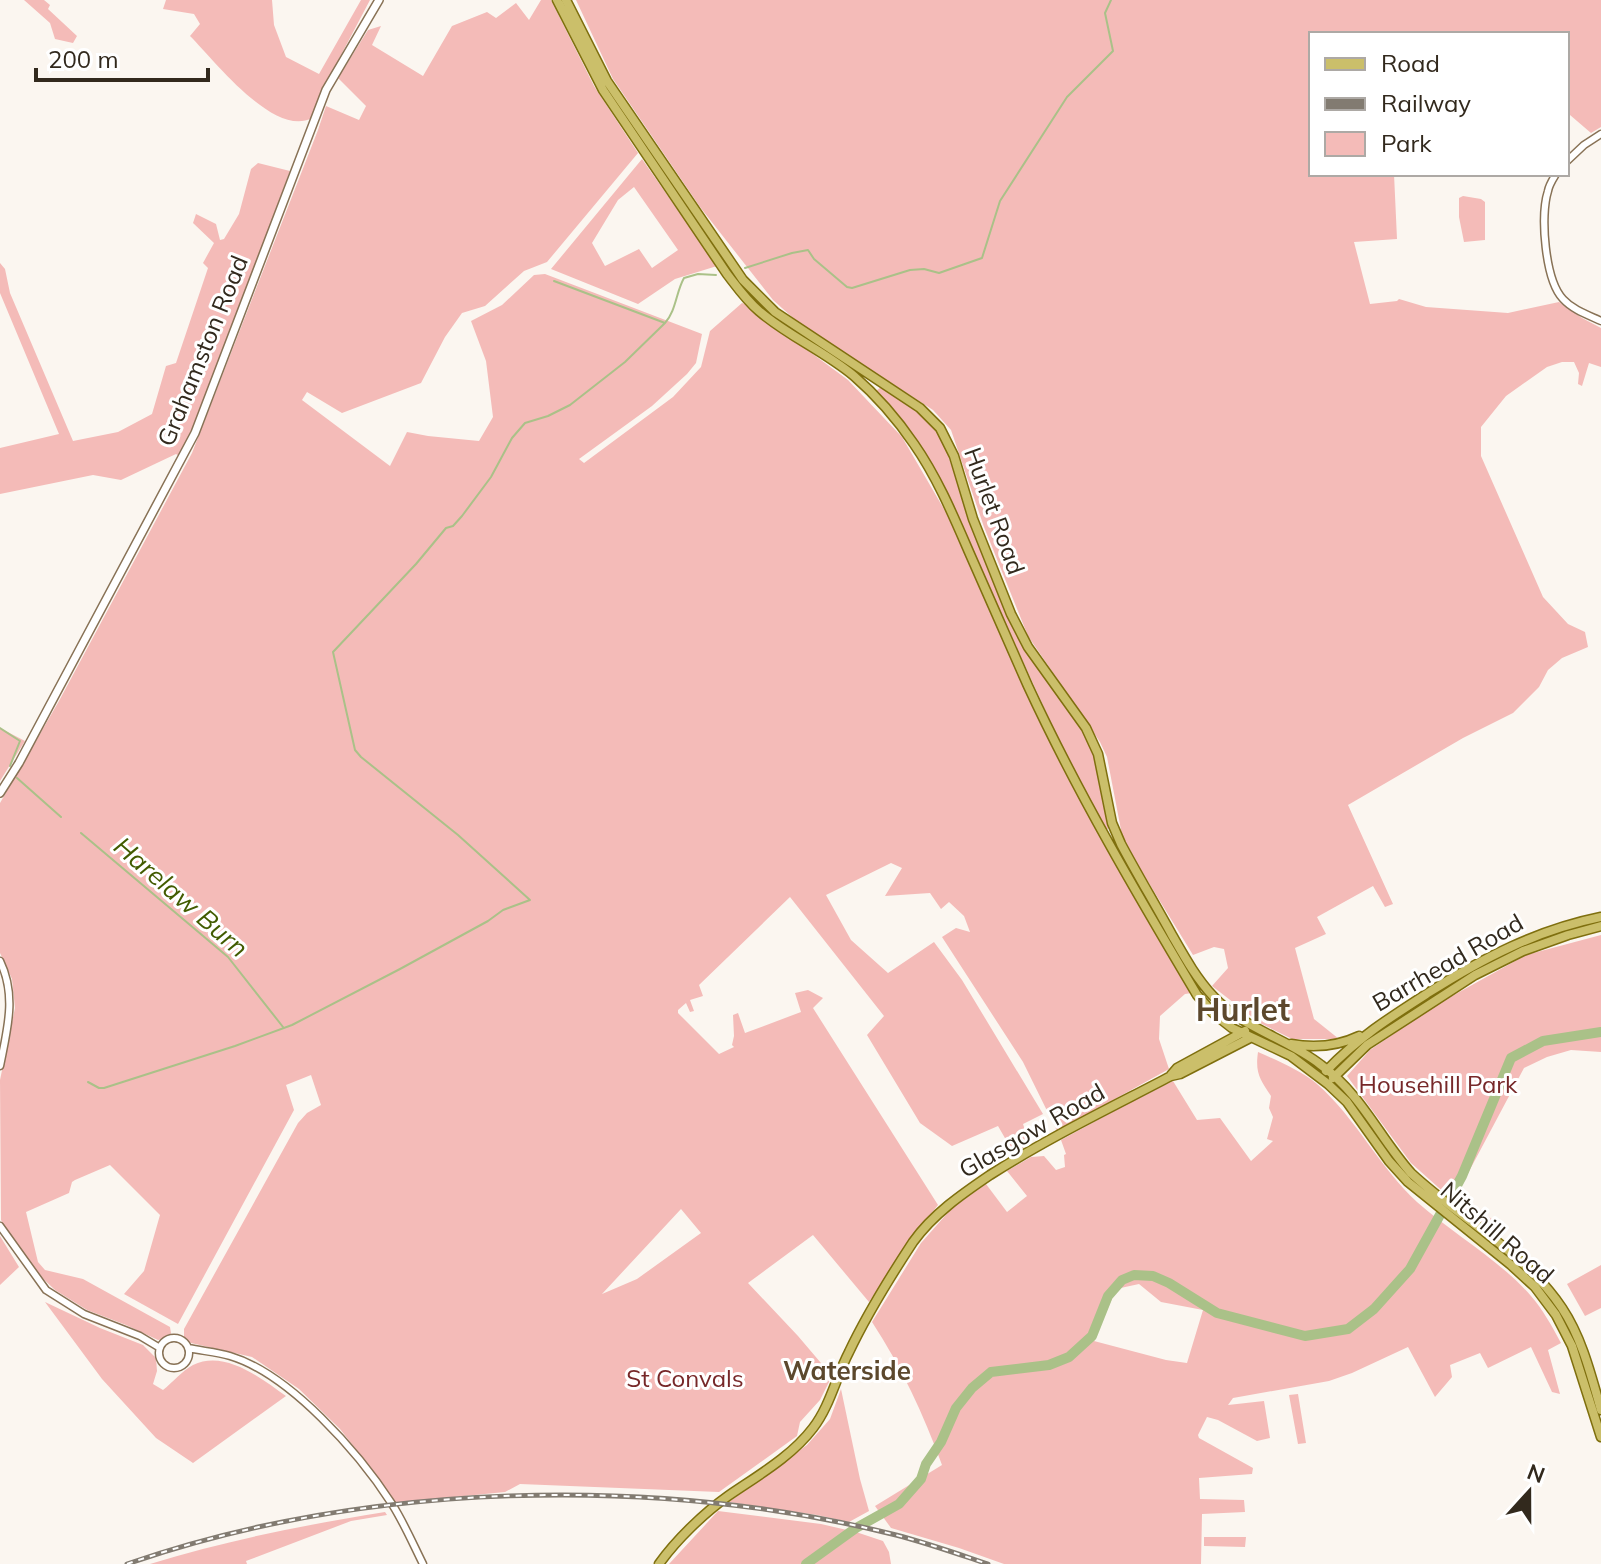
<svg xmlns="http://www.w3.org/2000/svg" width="1601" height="1564" font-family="Mulish,sans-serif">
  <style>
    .green { fill: #f4bbb8; fill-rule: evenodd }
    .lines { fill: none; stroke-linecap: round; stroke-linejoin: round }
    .stream { stroke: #aac188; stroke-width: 2 }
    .river { stroke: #aac188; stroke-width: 10 }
    .tertiary-casing { stroke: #887256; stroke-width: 9 }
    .secondary-casing { stroke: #887256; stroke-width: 10 }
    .primary-casing { stroke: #7f6f0e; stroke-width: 11 }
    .tertiary { stroke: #fff; stroke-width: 6 }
    .secondary { stroke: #fff; stroke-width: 7 }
    .primary { stroke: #cbbf6a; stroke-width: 8 }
    .rail-casing { stroke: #827b71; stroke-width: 5 }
    .rail { stroke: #fff; stroke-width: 2; stroke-dasharray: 6; stroke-linecap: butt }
    .labels { text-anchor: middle; stroke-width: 6; stroke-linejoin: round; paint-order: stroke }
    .street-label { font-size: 24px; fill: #32291d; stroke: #fff }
    .park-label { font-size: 24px; fill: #772829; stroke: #fff }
    .water-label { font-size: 26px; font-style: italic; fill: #425b00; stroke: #fff }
    .neighbourhood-label { font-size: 26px; font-weight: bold; fill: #5c482d; stroke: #fff }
    .district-label { font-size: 32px; font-weight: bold; fill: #5c482d; stroke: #fff }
  </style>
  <rect width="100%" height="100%" fill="#fbf6f0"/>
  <path class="green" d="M24,0h20l6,5 -2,4 29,27 -4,7 -18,-4 -5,-16z
    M166,0h106l2,25 12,32 33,17 42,-74h9l-48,91 -10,27c-38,20 -97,-57 -122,-82l10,-12 -6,-10 -31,-5z
    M541,0h10l43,86 44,67 -91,109 -23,9 -39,35 -23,7 -17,24 -24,46 -79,30 -35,-21 -5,8 88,66 17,-34 21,4 51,5 14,-24 -7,-56 -15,-40 31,-16 32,-30 11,-1 157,60 -6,29 -9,11 -35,32 -73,53 5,4 89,-66 28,-30 9,-36 32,-28 3,1 103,76 54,57 46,79 58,130 186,347 -7,1 -25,22 -1,23 10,30 -112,62 -34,-69 -81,-125 14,-9 14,4 -6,-16 -15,-14 -8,7 -11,-16 -45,3 17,-28 -11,-5 -65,32 25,45 37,33 46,-31 28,38 81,134 -20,10 7,21 -17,7 -15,-26 -46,20 -32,-23 -53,-88 17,-19 -94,-119 -91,88 4,11 -13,4 4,11 -4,1 -4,-9 -8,7v3l41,41 15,-7 -2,-2 2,-9 -1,-21 5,-2 7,20 56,-21 -6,-19 13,-3 15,8 -10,10 125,197 -26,33 -43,64 -56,-67 -65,48 50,53 34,40 -12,24 -20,22 -3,14 -78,56 -199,-8 -15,8 -111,11 -25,-37 -29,-37 -41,-40 -47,-32 -61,-14 -7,-6v-8l114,-206 9,-10 14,-8 -10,-30 -25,10 8,25 -116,214 -54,-30 20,-23 16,-56 -50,-50 -35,15 -3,2 -3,11 -43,19 12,50 7,8 38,9 87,48 1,6 -3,5 -10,2 -32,-15 -39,-15 -32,-20 -21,-20 -20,-27 -13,-23 -1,-140 15,-72 -3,-29 -12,-26v-150l59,-102 133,-248 126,-323 8,-24 33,14 7,-14 -28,-28 30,-48 13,-4 -9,19 51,31 29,-50 35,-14 9,6 20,-15 13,17zM681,1209l20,24 -64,46 -35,15z
    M576,0h1025v127l-10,6 -21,-18 -3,4v-85h-256v140h83l3,65 -43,3 16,62 27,-3 2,-2 27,8 82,6 51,-11 23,16 19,10v39l-12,-4 -7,23 -4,-2 1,-11 -5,-11h-12l-15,5 -41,29 -25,31v29l62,141 25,27 17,8 3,15 -26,11 -14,12 -9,17 -26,26 -50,25 -115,67 45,99 -8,3 -12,-21 -56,31 9,17 -31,14 19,71 25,20h-47l-32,-16 -48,-37 16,-18 -4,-19 -10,-2 -21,8 -54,-88 -17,-32 -15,-78 -7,-15 -72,-106 -44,-109 -33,-97 -18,-20 -132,-85 -28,-25 -73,-93 -87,-128z
    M642,159l75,107 -42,13 -37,25 -87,-35zM634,187l44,63 -26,18 -13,-19 -34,17 -13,-23 26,-43z
    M258,163l32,8 -95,255 -16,30 -3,-2 -55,26 -28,-5 -93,19v-46l59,-14 -59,-141v-30l5,6 5,24 63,148 45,-9 34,-18 14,-48 10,-3 32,-95 -5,-5 11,-20 -21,-20 3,-9 20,10 4,16 4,-1 15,-25 12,-45z
    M1463,196l18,3 4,3v38l-21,2 -5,-25v-19z
    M881,387l41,27 10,10 11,17 31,88 47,116 59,80 16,31 13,72 -3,2 -49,-94 -119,-261 -32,-51 -30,-33z
    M0,728l25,13 -25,40z
    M1601,935v117l-30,-2 -24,7 -23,11 -66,124 35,28 -5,8 -40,-32 -37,-33 -64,-87 23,-26 66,-45 90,-50z
    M1258,1052c20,9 42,18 59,32 39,34 62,83 100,118 35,31 84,59 114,94 12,14 21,30 30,47l-13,7 12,44 -8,-2 -21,-45 -43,21 -8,-15 -30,12 2,12 -17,20 -27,-50 -56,26 -23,8 -96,17 -5,7 36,-4 6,37 -13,3 -39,-21 -11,-3 -9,18 1,3 54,30 -1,6 -53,4 1,21 44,1 1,12 -43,2 -1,50h-197l-45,-16 -68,-20 -16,-22 67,-41c-19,-52 -40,-97 -70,-143l49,-79 31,-35 34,-24 21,28 20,-16 -20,-25 24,-14 13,-1 12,14 9,-3 -1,-12 2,-1 -5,-14 68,-37 44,-22 24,39 23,-2 31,43 22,-20 -6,-2 6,-22 -4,-9 2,-12c-11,-17 -16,-23 -13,-44zM1139,1284l22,18 42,8 -16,53 -21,-3 -72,-19 22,-52z
    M0,1236l19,31 -19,18z
    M1601,1265v43l-16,8 -18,-32z
    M45,1302l55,26 43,17 13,13 1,13 -4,13 10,6c10,-8 19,-19 30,-25 32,-16 69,14 93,31l-93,67 -37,-25 -54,-59z
    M841,1389l19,90 9,32 -20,11 -32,-7 -88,-13 78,-57 23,-26z
    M1298,1394l8,49 -8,1 -9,-49z
    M718,1511l103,13 26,6 -39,28 -4,6h-135z
    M385,1512l2,3 -36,6 -105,40 1,3h-97c77,-24 155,-39 235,-52z
    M856,1532l27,9 6,11 2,12h-78z
    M1204,1537h42l-1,10 -41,-1z"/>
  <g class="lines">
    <path class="stream" d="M745,268l47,-15 16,-3 6,9 33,28 5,1 58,-18 14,-1 15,4 43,-15 18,-57 67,-104 46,-46 -8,-38 6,-13
      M554,281l111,42c11,-12 11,-31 19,-45l14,-4 18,1
      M0,728l20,13 -10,25
      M17,778l44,39
      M81,833l147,124 55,70
      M88,1082l11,6h5l131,-42 57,-21 108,-56 88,-48 15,-11 27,-10 -72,-65 -97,-78 -6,-7 -22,-98 83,-88 30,-36 7,-2 9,-10 29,-39 21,-39 13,-15 23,-7 22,-11 55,-43 40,-39"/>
    <path class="river" d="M1449,1200l13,-24 49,-118 32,-17 58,-9
      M806,1564l50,-36 43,-24 22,-25 5,-15 15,-22 15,-34 16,-20 19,-16 58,-7 20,-8 23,-21 16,-40 14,-16 12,-5 19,1 16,7 48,30 88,23 43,-7 26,-20 36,-40 31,-56"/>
    <g class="tertiary-casing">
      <path id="tertiary" d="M1567,161l17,-16 17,-11
        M1556,174c-3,5 -7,11 -8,17 -8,25 -3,89 15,108 10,11 25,16 38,22
        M0,961c17,35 7,69 0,105
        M0,1226l46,64 38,24 56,22 20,12
        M159 1353a15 15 0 1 1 30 0a15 15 0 1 1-30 0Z
        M188,1348c14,3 29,4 42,8 60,18 129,97 162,148 12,19 21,40 31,60"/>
    </g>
    <g class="secondary-casing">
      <path id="secondary" d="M0,793l19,-30 176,-330 131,-343 53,-90"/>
    </g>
    <g class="primary-casing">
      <path id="primary" d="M557,0l46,90 124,184c10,13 19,26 32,37 29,25 65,40 95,65 23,20 43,43 60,68 23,33 39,71 55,108 20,45 39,89 59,134 49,106 109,208 169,309l16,18 19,15 59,28 37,28 19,18 42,59 19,21 103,83 24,22 21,28 16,31 29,91
        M566,0l41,81 136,199 32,32 145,96 20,20 14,28 19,63 38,95 17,33 58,81 12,26 14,69 9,21c16,30 34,60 51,91 12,21 24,43 41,61 30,33 74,42 108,69 41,30 58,72 90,108 49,46 113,78 151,135 20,30 29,67 39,102
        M1291,1044c23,4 47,2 68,-8
        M1326,1071c33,-34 63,-53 102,-78 55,-35 109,-63 173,-76
        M1171,1075l6,-7 68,-37
        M1333,1078l34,-33 108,-70 48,-24 45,-16 33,-9
        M659,1564c17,-24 45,-51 69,-68 29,-20 63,-39 85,-68 17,-22 23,-51 36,-76 18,-38 41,-75 64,-110 20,-28 49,-48 77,-67 58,-37 120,-67 181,-99l9,-2 70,-36"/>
    </g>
    <use href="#tertiary" class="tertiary"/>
    <use href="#secondary" class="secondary"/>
    <use href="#primary" class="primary"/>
    <g class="rail-casing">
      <path id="rail" d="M127,1564c237,-82 526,-90 769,-29 31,8 62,19 92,29"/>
    </g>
    <use href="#rail" class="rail"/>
  </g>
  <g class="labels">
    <g class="street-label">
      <text transform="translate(203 351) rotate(-68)" y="8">Grahamston Road</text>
      <text transform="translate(994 511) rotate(70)" y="8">Hurlet Road</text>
      <text transform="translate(1448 963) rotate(-30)" y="8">Barrhead Road</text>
      <text transform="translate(1032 1131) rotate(-30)" y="8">Glasgow Road</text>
      <text transform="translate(1497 1233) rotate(41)" y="8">Nitshill Road</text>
    </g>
    <g class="park-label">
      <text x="1438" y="1093">Househill Park</text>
      <text x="685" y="1387">St Convals</text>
    </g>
    <g class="water-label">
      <text transform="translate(181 897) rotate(41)" y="9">Harelaw Burn</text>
    </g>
    <g class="neighbourhood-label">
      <text x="847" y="1380">Waterside</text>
    </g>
    <g class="district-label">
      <text x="1243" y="1021">Hurlet</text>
    </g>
  </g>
  <rect x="1309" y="32" width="260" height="144" fill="#ffffff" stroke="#ada9a5" stroke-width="2"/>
  <rect x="1325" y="58" width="40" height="12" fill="#cbbf6a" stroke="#ada9a5" stroke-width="2"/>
  <text x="1381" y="72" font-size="24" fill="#32291d">Road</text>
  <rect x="1325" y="98" width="40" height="12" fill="#827b71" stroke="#ada9a5" stroke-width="2"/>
  <text x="1381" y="112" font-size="24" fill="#32291d">Railway</text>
  <rect x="1325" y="132" width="40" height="24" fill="#f4bbb8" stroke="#ada9a5" stroke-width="2"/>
  <text x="1381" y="152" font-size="24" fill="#32291d">Park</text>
  <g transform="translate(1529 1492) rotate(21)" stroke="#ffffff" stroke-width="6" paint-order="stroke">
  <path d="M0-6L14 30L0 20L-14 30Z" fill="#32291d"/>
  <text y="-12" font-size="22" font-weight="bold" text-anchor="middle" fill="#32291d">N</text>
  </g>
  <path d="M36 68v12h172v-12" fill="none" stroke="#32291d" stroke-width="4"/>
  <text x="48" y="68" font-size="24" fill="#32291d" stroke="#ffffff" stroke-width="6" paint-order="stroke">200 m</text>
</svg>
